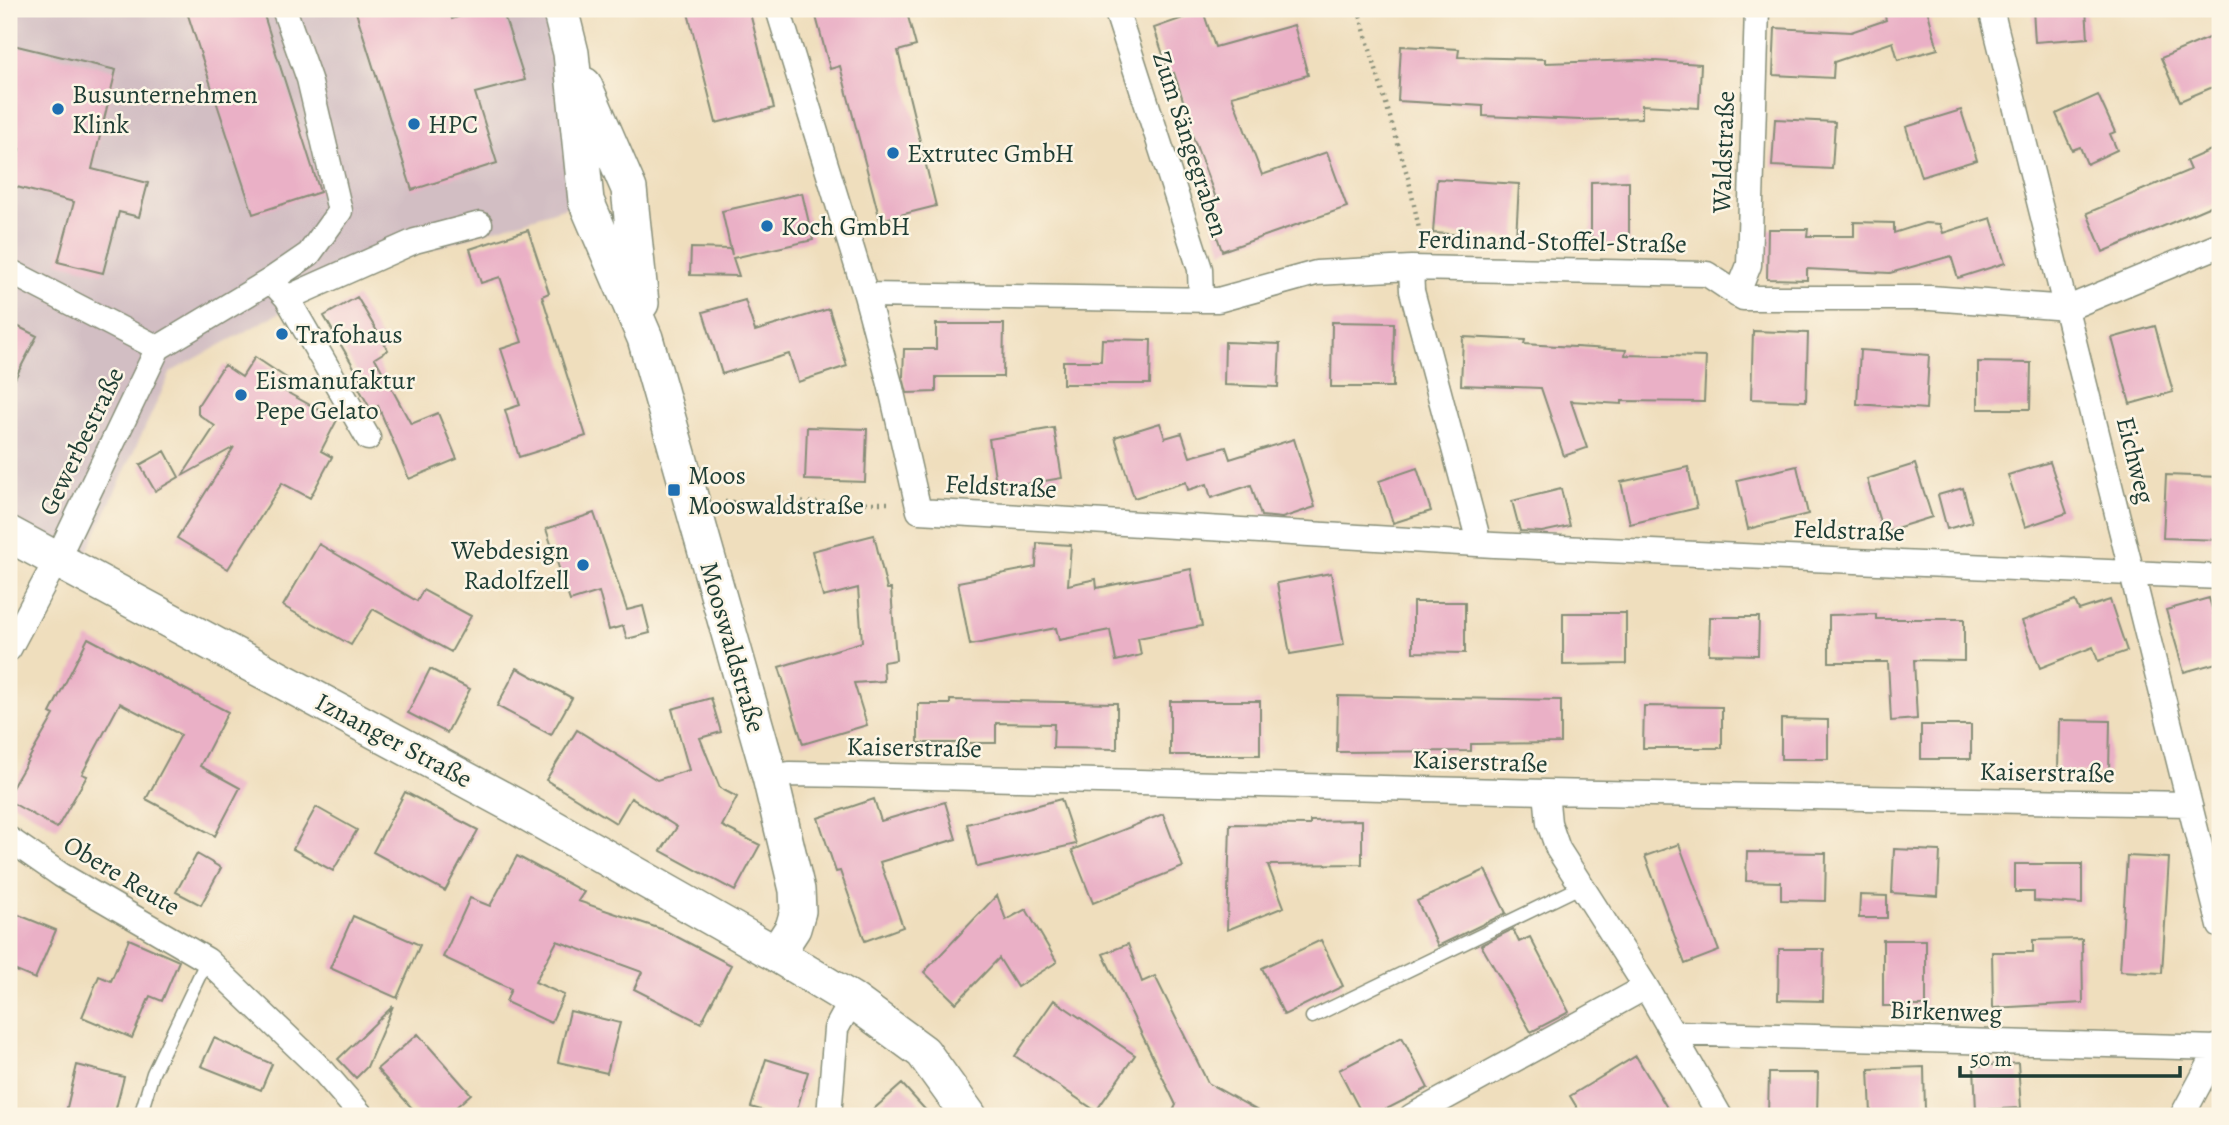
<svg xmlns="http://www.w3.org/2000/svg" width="2229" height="1125" font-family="Alegreya,serif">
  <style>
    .industrial { fill: #d2bec3 }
    .building { fill: #eab0c6 }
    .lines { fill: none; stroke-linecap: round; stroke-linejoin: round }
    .lane-casing { stroke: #878e78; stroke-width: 15 }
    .street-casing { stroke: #878e78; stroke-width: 27 }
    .secondary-casing { stroke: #878e78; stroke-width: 38 }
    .path { stroke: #878e78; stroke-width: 4.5; stroke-dasharray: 2 5; stroke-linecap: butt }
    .lane { stroke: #fff; stroke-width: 12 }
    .street { stroke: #fff; stroke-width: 24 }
    .secondary { stroke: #fff; stroke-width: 35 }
    .poi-dot { fill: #1f6fb2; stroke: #fcf5e5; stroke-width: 2.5 }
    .labels { text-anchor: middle; stroke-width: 5; stroke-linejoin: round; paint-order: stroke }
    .poi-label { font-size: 26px; fill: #1f3d34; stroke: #fcf5e5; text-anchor: start }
    .street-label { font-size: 26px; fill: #1f3d34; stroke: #fcf5e5 }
  </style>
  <rect width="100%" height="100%" fill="#fcf5e5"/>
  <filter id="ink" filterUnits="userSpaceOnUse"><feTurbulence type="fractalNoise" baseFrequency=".0143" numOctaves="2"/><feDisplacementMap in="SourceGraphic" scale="14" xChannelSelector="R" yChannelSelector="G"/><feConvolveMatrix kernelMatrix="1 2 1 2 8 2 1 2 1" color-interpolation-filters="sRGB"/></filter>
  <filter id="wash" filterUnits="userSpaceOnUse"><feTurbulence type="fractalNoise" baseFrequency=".00686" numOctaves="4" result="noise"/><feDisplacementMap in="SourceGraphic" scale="28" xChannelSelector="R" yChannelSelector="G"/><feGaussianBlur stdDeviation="1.57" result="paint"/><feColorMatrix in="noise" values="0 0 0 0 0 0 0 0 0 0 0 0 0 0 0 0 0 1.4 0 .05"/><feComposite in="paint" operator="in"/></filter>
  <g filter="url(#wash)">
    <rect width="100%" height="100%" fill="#efdebd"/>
    <path class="industrial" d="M9,9h537l40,192 -237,74 -178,97 -92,197 -70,-35z"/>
    <g id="blocks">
      <path class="building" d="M186,9h76l58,183 -67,22z
        M355,9h94l3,10 30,-10h20l23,71 -50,13 22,70 -85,27z
        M687,9h62l25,99 -58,15z
        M814,9h92l10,37 -18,5 38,155 -56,14 -40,-154 -10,3z
        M1883,9h44l11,40 -40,11 -5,-18 -59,20 -1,16 -60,-3 2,-47 76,4 35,-12z
        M2033,9h53l2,29 -53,4z
        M1203,11l12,36 79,-22 14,50 -76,21 30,79 65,-23 20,55 -125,44 -16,-47 11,-3 -32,-85 3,-1 -14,-42 -4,2 -16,-47z
        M2220,33v51l-40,17 -19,-43z
        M9,44l107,26 -24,99 56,14 -9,34 -20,-5 -16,61 -45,-11 16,-60 -65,-17 10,-36 -10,-2z
        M1401,46l58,3 -1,8 87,2v4l94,-3 62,4 -2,44 -57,-3v13l-61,2 -98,-4v-10l-85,-5z
        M2098,95l17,37 -5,2 7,16 -30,14 -7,-17 -8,3 -16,-36z
        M1961,110l16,50 -56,17 -15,-50z
        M1775,119l60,3 -3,47 -60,-3z
        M2220,146v56l-117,50 -16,-39 103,-43 -4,-9z
        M1437,179l82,5 -3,54 -83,-5z
        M1629,181v64h-38v-63z
        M802,193l11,47 -80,18 6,18 -49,-1 1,-27 40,1 1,6 -10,-44z
        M1991,218l14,45 -47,15 -7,-22 -61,17 -83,-4v11l-40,-1 1,-50h40l-1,7h47v-14l40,1v10l31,-10 15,1 3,9z
        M528,230l21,63 -7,3 44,140 -67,21 -14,-47 15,-5 -19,-56 21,-7 -22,-65 -19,6 -11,-34z
        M357,297l31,53 -13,8 36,66 27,-11 19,46 -48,20 -31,-73 -7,4 -15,-27 6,-2 -38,-65z
        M745,300l10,31 74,-22 18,57 -49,16 -9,-28 -67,20 -19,-62z
        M9,322l28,14 -28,54z
        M1332,322l62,1 -1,64h-62z
        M936,324h68l-1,53h-67v15l-29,1 -4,-16 1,-28h32z
        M2155,326l18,66 -43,12 -18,-66z
        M1753,331l55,2 -2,68 -55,-2z
        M1463,337l62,3 -1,4 102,6 -1,5 81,2 -2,45 -82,-1v3l-51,-3 16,47 -23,8 -23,-68 -80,-3z
        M1102,339l49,1 -1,44h-87v-23h38z
        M1225,342l55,2 -2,43 -54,-2z
        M1860,350l69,5 -3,54 -69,-5z
        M255,357l33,22 -7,10 56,31 -16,31 11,6 -22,41 -28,-15 -54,86 -51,-31 57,-91 -52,29 33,-50 -17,-12v-9l26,-40 18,12z
        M1978,362l53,1 -1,46h-52z
        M1160,423l5,15 17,-5 8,24 36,-10 4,12 64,-20 21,68 -33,11 -21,-2 -10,-31 -40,13 -4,-14 -19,6 -2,-8 -52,16 -19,-61z
        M807,427l60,2 -2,53 -60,-2z
        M1054,428l8,50 -65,11 -8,-50z
        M165,451l14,26 -24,14 -15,-26z
        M2050,462l17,51 -42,14 -17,-52z
        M1915,464l17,53 -49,15 -16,-53z
        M1797,466l11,48 -60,15 -11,-49z
        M1688,467l9,41 -67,16 -9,-42z
        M1417,468l14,43 -38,12 -14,-42z
        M2166,475l54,2v63l-57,-2z
        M1963,488l9,34 -25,7 -9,-34z
        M1561,489l9,37 -28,6 -22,-1 -8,-30z
        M594,513l33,97 16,-4 7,27 -23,6 -4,-13 -14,4 -10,-38 -29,9 -24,-72z
        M874,535l13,54h4l5,71 -13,2 1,19 -30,2 13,42 -64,19 -24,-77 83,-25 -4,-54 -35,9 -11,-46z
        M1037,543l34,2 -3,40 28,-6 1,9 94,-19 11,57 -64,12 3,17 -25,6 -6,-31 -51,10 -3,-12 -86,17 -12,-63 78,-15z
        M319,544l98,57 6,-11 48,26 -20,36 -78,-43 -22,36 -68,-39z
        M1331,573l13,72 -54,9 -13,-71z
        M2209,598l11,38v26l-36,10 -18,-62z
        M2110,600l17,51 -29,10 -5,-14 -53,21 -18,-47 53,-20 4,9z
        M1413,602h52v51l-52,-1z
        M1563,613h63v51l-63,1z
        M1876,614v5h88v42l-50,-1 3,59 -26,2 -3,-59h-59v-47z
        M1710,617h49l-1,38 -49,-1z
        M88,638l140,74 -28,54 40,22 -25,48 -69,-37 35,-64 -61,-32 -38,71 5,2 -30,52 -48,-27v-8l45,-78 -4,-2z
        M517,668l55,30 -21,37 -54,-29z
        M430,669l40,20 -23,44 -39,-20z
        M1338,696l223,4v43l-90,1v7l-134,1z
        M711,698l10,34 -21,6 20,50 17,9 -15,29 38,19 -25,46 -74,-40 16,-24 -46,-29 -15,25 -70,-43 31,-50 80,50 32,-10 -17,-61z
        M950,700l167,3v46l-64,-1 1,-24 -58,-1v20h-78v-39h32z
        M1170,701h90v54h-90z
        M1644,706l78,1v41h-79z
        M1781,719l47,1v39h-47z
        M2059,720l51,1 -1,52 -51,-2z
        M1921,725h50v34h-50z
        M405,792l73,38 -33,61 -72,-39z
        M874,799l7,22 64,-19 11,37 -76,23 23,65 -38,14 -25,-70 -4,1 -18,-54z
        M1061,799l15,45 -99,23 -10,-43z
        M316,807l41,23 -24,41 -40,-22z
        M1163,814l20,53 -90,36 -21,-53z
        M1362,820v44l-94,1 16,42 -57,23 3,-106 80,1v-4z
        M1679,844l40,107 -34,13 -40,-108z
        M1894,849l46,2 -2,45 -46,-3z
        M1747,852l79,1 -1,48 -44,-1v-18l-35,-1z
        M197,854l24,14 -20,37 -25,-13z
        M517,856l67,36 -6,9 86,29 67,35 -30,58 -67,-34 8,-17 -85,-31 -22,41 29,13 -13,28 -45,-21 5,-13 -68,-32 27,-59 20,8z
        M2127,856l42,2 -7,115 -42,-2z
        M2015,864h67v40l-48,-3v-9h-19z
        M1485,870l21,43 -68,33 -21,-45z
        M997,895l9,25 20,-11 31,53 -40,25 -18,-29 -43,45 -32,-31z
        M1860,895l27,1v22h-28z
        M9,911l47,19 -21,49 -26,-11z
        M353,916l67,29 -23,53 -67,-30z
        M1513,929l6,13 11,-5 39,75 -38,20 -50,-87z
        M129,939l50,22 -17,40 -12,-5 -18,42 -50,-21 17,-41 12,5z
        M2082,939l1,64 -90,5 -1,-56h41v-12z
        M1321,940l22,46 -59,29 -22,-47z
        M1883,940h43v66h-43z
        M1128,944l14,38 13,-6 53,107 59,33h-97l6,-11 -73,-151z
        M1779,949h45l-1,52 -45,-1z
        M1054,1000l81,55 -39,56 -81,-55z
        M393,1006l-26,61 -11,11 -18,-19z
        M570,1011l50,12 -13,50 -49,-11z
        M418,1034l53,60 -25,22h-27l-42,-47z
        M1402,1037l26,51 -55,28h-10l-24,-46z
        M214,1038l58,26 -11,26 -60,-24z
        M1636,1056l36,60h-90l-12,-20z
        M766,1059l42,13 -13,44h-14l-30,-9z
        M2018,1063l3,45 -45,2 -2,-44z
        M77,1065l47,12 -10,39h-49z
        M1924,1067l1,45 -54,2 -2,-45z
        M1769,1073h49l-1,43h-49z
        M902,1084l29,32h-65z"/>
    </g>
  </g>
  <g filter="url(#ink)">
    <use href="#blocks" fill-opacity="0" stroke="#878e78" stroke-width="2"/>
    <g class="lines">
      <g class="lane-casing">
        <path id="lane" d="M1312,1017l268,-130
          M140,1116l13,-43 54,-113"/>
      </g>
      <g class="street-casing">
        <path id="street" d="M778,9l88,286 24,89 29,127 575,34 726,32
          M1116,9l84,260 1,31
          M1991,9l229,917
          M1411,268l1,23 64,240 -1,13
          M9,271l149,77
          M276,286l11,12 81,140
          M866,295l352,5 98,-27 95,-5 296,6 36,24h187l138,10 152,-63
          M1737,295l12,-30 8,-256
          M287,298l128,-57 65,-17
          M9,649l48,-90 101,-211 113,-68 38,-26 31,-43 -31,-132 -25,-70
          M770,777l19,-3 62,1 695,17 643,12
          M1546,792l3,31 9,26 88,138 74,129
          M9,839l52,36 146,85 117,112 38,44
          M1672,1033l547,15
          M829,1116l7,-87 16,-29
          M1412,1116l234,-129
          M2182,1116l38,-71"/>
      </g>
      <g class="secondary-casing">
        <path id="secondary" d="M560,9l11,44 15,148 59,137 125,439 27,113 1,21 -5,17 -17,26
          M584,85l45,104 12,114
          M9,534l506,272 261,148 76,46 71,52 46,64"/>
      </g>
      <path class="path" d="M1358,9l51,172 13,62
        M725,502l166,1"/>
      <use href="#lane" class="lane"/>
      <use href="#street" class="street"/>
      <use href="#secondary" class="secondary"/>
    </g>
  </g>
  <g class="poi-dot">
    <circle cx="58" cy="109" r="7"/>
    <circle cx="414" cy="124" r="7"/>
    <circle cx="893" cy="153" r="7"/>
    <circle cx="767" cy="226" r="7"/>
    <circle cx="282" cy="334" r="7"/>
    <circle cx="241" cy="395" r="7"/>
    <rect x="667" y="483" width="14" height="14" rx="3.5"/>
    <circle cx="583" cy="565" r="7"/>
  </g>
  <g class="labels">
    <g class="poi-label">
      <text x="72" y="103">Busunternehmen<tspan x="72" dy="30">Klink</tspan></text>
      <text x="428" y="133">HPC</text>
      <text x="907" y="162">Extrutec GmbH</text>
      <text x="781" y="235">Koch GmbH</text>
      <text x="296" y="343">Trafohaus</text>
      <text x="255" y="389">Eismanufaktur<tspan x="255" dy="30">Pepe Gelato</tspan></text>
      <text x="688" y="484">Moos<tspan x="688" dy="30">Mooswaldstraße</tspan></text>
      <text x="569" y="559" text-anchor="end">Webdesign<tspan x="569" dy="30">Radolfzell</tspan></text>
    </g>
    <g class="street-label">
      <text transform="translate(1191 144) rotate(72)" y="9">Zum Sängegraben</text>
      <text transform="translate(1723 152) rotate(-88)" y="9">Waldstraße</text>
      <text transform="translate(1552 241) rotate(1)" y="9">Ferdinand-Stoffel-Straße</text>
      <text transform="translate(81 441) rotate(-64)" y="9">Gewerbestraße</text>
      <text transform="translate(2136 460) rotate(76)" y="9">Eichweg</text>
      <text transform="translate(1001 486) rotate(3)" y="9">Feldstraße</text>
      <text transform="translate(1849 530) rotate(2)" y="9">Feldstraße</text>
      <text transform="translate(733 647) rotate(74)" y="9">Mooswaldstraße</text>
      <text transform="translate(394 740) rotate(28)" y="9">Iznanger Straße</text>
      <text transform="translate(914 747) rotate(1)" y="9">Kaiserstraße</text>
      <text transform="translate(1480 761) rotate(2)" y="9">Kaiserstraße</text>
      <text transform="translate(2047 772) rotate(1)" y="9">Kaiserstraße</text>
      <text transform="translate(122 875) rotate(31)" y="9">Obere Reute</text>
      <text transform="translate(1946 1011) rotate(2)" y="9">Birkenweg</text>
    </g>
  </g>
  <rect width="2229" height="1125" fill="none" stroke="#fcf5e5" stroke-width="35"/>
  <path d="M1960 1066v10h220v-10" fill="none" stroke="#1f3d34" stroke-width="3.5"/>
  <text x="1970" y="1066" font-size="21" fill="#1f3d34" stroke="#fcf5e5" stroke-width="5" paint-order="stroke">50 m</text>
</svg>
